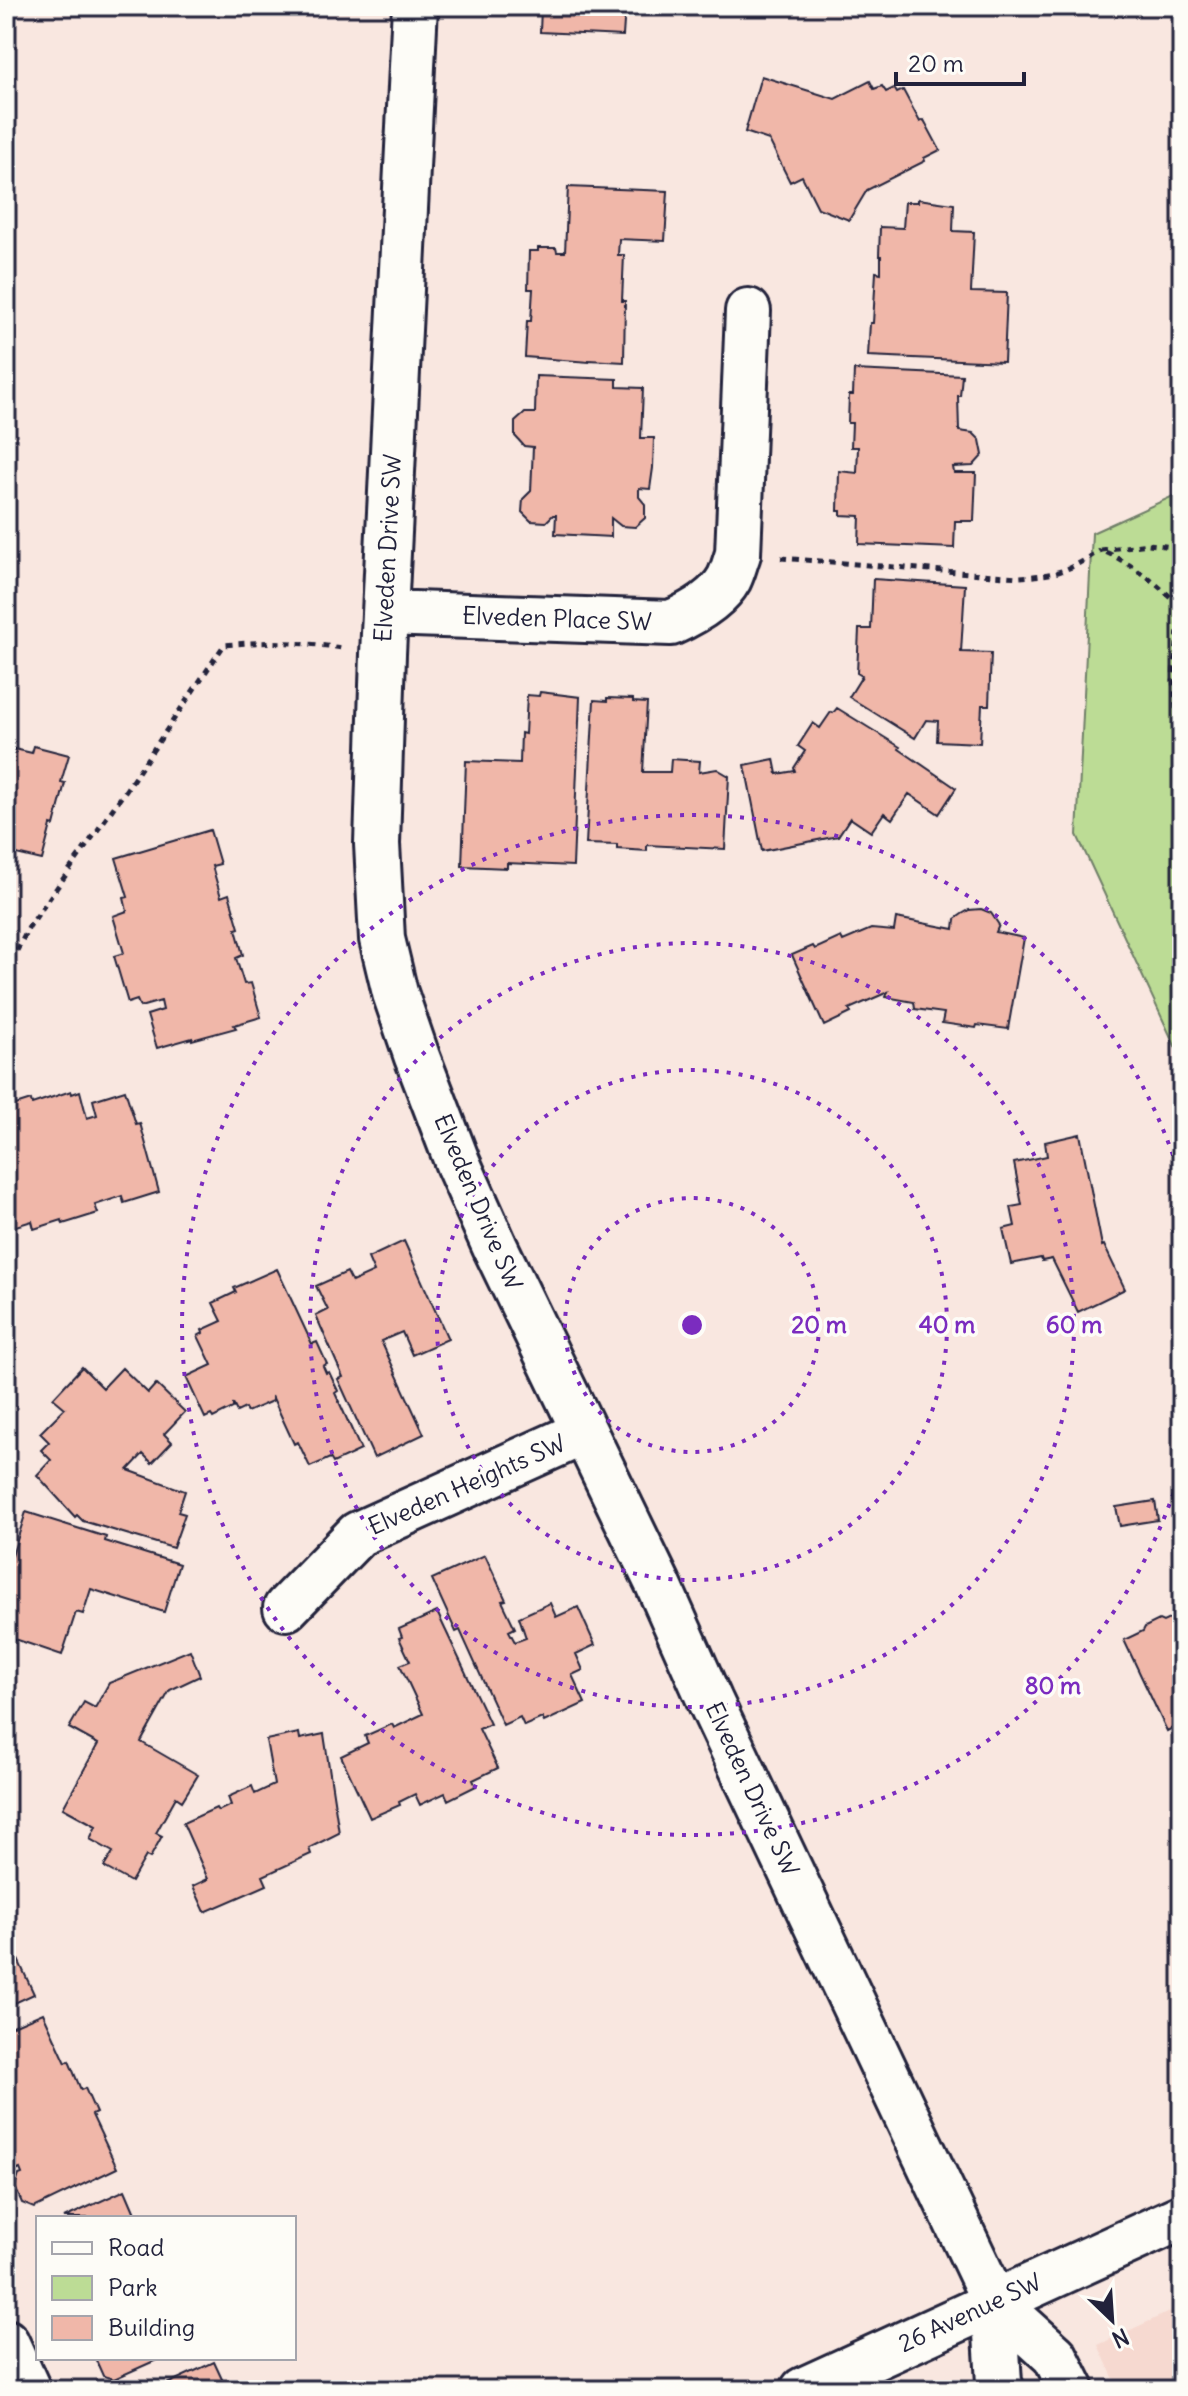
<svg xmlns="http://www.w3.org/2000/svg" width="1188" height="2396" font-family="Delius,sans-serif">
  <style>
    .built { fill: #f6d9d0 }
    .green { fill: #bcdc95; stroke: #6f7f68; stroke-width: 2 }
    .building { fill: #f0b7a9; stroke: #22223b; stroke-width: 2 }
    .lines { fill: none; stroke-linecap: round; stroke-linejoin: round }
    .minor-casing { stroke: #22223b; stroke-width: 50 }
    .tertiary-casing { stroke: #22223b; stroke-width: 50 }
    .path { stroke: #22223b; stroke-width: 5; stroke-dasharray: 6 6; stroke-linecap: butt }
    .minor { stroke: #fdfcf7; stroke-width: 44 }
    .tertiary { stroke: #fdfcf7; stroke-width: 44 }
    .ring { fill: none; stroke: #7b2cbf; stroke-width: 4; stroke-dasharray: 4 8 }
    .labels { text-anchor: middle; stroke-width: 7; stroke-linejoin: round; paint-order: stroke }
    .street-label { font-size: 24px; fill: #22223b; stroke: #fdfcf7 }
    .centre { fill: #7b2cbf; stroke: #fdfcf7; stroke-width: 4 }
    .ring-label { font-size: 24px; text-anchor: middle; font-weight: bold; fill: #7b2cbf; stroke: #fdfcf7; stroke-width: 7; stroke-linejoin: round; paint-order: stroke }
  </style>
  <rect width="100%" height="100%" fill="#f9e7e0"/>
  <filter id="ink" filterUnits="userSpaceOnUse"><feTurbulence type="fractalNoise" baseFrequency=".0125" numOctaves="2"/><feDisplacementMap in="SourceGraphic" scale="16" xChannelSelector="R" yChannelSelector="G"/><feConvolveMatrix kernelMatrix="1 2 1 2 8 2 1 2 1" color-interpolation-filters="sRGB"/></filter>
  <g filter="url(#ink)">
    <path class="built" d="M1182,2306v84h-63l-21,-45z"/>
    <path class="green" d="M1182,492v569l-105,-226 15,-302z"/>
    <path class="building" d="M537,6h88l-2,30 -83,-4 1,-24z
      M761,76l74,23 35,-18 4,8 8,-3 4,6 8,-4 3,5 6,-3 17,32 4,-2 16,30 -16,8 1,3 -58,29 -18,30 -31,-12 -16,-32 -12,6 -21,-42 -24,-8z
      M568,187l100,4 -3,50 -46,-2 -1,16h6l-2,46h3l-1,61 -35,-2v2l-64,-5 2,-36h4l2,-32h-5l1,-38h9v-3h18l1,4h8z
      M918,199l36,5 -1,27 21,1 -3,60 36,1 -3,69 -136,-6 2,-33h3l3,-51 5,1v-17h-2l1,-29 23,1 2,-26h13z
      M854,370l108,5 -2,21h-2l1,35 14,2 7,7 3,15 -10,11 -20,1 1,6h22l-2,48h-19l-1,27 -95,-4 1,-28 -19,-1v-4h-3l1,-40 18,2 1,-26h-7l1,-24h-4l1,-28h4z
      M536,376l81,3v8l26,1 -2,50h13l-1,30 -3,21 -11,-1v9l6,7v14l-10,9 -14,-1 -10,-8v19l-56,-3 1,-19h-3l-7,7 -15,-1 -9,-9 1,-13 8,-8 2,-44 -9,-1 -9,-10v-14l10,-9h10z
      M873,579l92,6 -4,67 30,1 -2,52h-7l-2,38 -43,-2 1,-20 -12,-1 -11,18 -66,-41 13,-21 -5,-3 2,-44h12z
      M540,692l40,5 -7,169 -66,-3v5l-45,-2 4,-105 54,2 1,-30 4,1 2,-39 12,1z
      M607,698l26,1v3l14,1 -4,69h27l1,-13 29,2 -1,11 18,-3 12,7 -4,73 -78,-4v6l-30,-2v-4l-31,-1 8,-144 13,1z
      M837,708l63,39 -1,2 57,39 -17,26 -30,-20 -17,25 -8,-6 -13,19 -21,-14 -12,18 -76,15 -17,-86 29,-6 3,15 18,-3 -1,-3 11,-17 -7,-5 15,-23 7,5 11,-16 2,1z
      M34,746l35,9 -8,27 4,1 -11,43 -3,-1 -9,35 -34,-8 5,-19 -7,-2v-84l26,6z
      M210,830l10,34 -8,2 9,31 8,-3 10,34 -3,1 7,26 -7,3 8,26 7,-1 10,34 -27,8 2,3 -44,12v-2l-35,10 -10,-33 16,-5 -2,-9 -21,6 -3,-7 -9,3 -14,-47 10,-3 -11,-37 14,-5 -3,-13 4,-1 -12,-39z
      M981,909l10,4 8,12 -3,7 28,6 -16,91 -31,-4 -1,3 -34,-5 2,-10 -29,-4 -1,-7 -28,-5 2,-5 -39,17 2,4 -27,13 -32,-71 21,-9 2,3 26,-12 2,4 28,-12 23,2 2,-13 58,11 1,-10 7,-5 7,-4z
      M125,1090l11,34 4,-1 19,69 -35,11 -2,-7 -27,9 3,8 -35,11 -1,-4 -28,9 -2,-8 -26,8v-121l25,-8 1,4 39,-13 1,3 8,-3 7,27 10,-3 -4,-15z
      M1080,1134l22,112 2,-1 21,44 -47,23 -26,-53 -10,2 -1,-3 -30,6 -8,-35 12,-3 -4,-19 11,-2 -8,-42 33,-7 -2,-14z
      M404,1241l44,98 -36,16 -10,-23 -21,9 43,93 -50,24 -36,-79 5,-2 -27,-61 12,-6 -12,-24 31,-14 5,10 22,-10 -6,-14z
      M277,1269l35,75 5,-2 10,22 -4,2 3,7 3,-1 9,19 -3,2 26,57 -28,13 -3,-5 -20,9 -12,-25 -4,2 -22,-48v5l-25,11 -2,-4 -8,4 -4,-8v4l-20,10 -2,-3 -6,3 -19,-41 26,-12 -14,-29 5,-3 -1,-3 20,-9 -9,-18 23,-11 -2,-4z
      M82,1367l21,21 19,-20 26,25 8,-9 29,28 -21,22 8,8 -20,21 -9,-9 -15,16 57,21 -7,21 7,2 -12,34 -90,-27 -6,-6 -2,2 -38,-42 14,-15 -10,-10 8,-8 -9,-9 25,-25 -12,-10z
      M1155,1501l3,19 -38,6 -4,-19z
      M26,1512l80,25 -1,4 74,23 -15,48 -73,-23 -8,25 -7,-2 -14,43 -56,-19v-82l6,2z
      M485,1555l21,45 -4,1 13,27 -6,3 6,11 11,-4 -7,-21 31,-14 6,14 22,-10 17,38 -19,9 7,16 -11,5 13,28 -41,19 -2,-4 -18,8 -4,-9 -17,8 -43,-95 -4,2 -24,-53z
      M437,1612l53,112 -11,5 19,39 -25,12 3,6 -28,14 -3,-7 -25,12 -5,-11 -16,8 1,3 -30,13 -29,-62 27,-13 -3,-7 27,-12 2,4 29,-14 -23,-49 10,-4 -11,-23 3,-1 -3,-8z
      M1182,1613v110l-15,8 -43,-91 19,-9 2,-4 14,-7 4,2z
      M190,1650l10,26 -30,14 -29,52 57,33 -16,26 -6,-4 -20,36 6,3 -12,22 -4,-2 -15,26 -27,-15 9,-15 -23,-13 6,-13 -33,-18 35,-64 -29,-16 15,-26 11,6 14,-25z
      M299,1733l1,6 24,-5 15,99 -30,15 2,6 -48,22 4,9 -62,27 -12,-26 15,-7 -25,-56 33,-15 2,3 13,-6 -3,-8 24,-11 3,8 19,-9 -8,-45z
      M6,1923l7,15 -4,2 25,54 -28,13z
      M43,2013l23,50 3,-2 12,29 4,-2 11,25 -4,2 25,53 -83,40 -12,-5 -7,-16 4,-12 3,-1 -2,-5 -14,7v-147z
      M125,2190l12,28h-73z
      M95,2358h66l-47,21 -11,-3z
      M214,2362l13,28h-73z"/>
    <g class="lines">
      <g class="minor-casing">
        <path id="minor" d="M415,6l-32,648 -6,190 5,95 13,54 22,64 41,107 37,83 163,337 52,117 284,600
          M386,613l285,10c20,-9 47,-24 58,-44 4,-8 6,-17 9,-25l10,-243
          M286,1608l72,-74 224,-101
          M6,2342l22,48"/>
      </g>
      <g class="tertiary-casing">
        <path id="tertiary" d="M994,2301l61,55 17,34
          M994,2301l5,82 3,7
          M803,2390l379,-173"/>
      </g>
      <path class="path" d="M781,558l238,19c39,-2 49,-6 82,-27
        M1182,596l-3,9 -2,40 -4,32 4,43 5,20
        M1179,605c-24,-23 -48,-42 -78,-55l47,-6 34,4
        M6,972l23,-45 97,-137 98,-145c39,-4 79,-3 118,3"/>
      <use href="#minor" class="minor"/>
      <use href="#tertiary" class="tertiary"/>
    </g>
  </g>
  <g class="ring">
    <circle cx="692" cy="1325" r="127"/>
    <circle cx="692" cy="1325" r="255"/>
    <circle cx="692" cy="1325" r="382"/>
    <path d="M1181 1470A510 510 0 1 1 1181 1180"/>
  </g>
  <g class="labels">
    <g class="street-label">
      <text transform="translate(388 548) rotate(-87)" y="8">Elveden Drive SW</text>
      <text transform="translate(557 619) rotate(2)" y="8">Elveden Place SW</text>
      <text transform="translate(478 1202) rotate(67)" y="8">Elveden Drive SW</text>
      <text transform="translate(467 1485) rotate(-24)" y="8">Elveden Heights SW</text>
      <text transform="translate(752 1789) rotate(65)" y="8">Elveden Drive SW</text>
      <text transform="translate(970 2313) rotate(-25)" y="8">26 Avenue SW</text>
    </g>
  </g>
  <circle cx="692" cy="1325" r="12" class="centre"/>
  <g class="ring-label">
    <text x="819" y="1333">20 m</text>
    <text x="947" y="1333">40 m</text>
    <text x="1074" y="1333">60 m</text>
    <text x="1053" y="1694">80 m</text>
  </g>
  <rect width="1188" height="2396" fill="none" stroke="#fdfcf7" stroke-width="32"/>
  <rect x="16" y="16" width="1156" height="2364" fill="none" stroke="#22223b" stroke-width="3" filter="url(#ink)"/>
  <rect x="36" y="2216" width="260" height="144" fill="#fdfcf7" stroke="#a5a5ac" stroke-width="2"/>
  <rect x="52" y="2242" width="40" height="12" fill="#fdfcf7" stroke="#a5a5ac" stroke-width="2"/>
  <text x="108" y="2256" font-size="24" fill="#22223b">Road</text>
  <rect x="52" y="2276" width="40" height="24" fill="#bcdc95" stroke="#a5a5ac" stroke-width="2"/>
  <text x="108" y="2296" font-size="24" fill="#22223b">Park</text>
  <rect x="52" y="2316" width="40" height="24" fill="#f0b7a9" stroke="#a5a5ac" stroke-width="2"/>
  <text x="108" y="2336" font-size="24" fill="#22223b">Building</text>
  <g transform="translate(1112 2320) rotate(155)" stroke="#fdfcf7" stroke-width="6" paint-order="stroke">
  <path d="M0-6L14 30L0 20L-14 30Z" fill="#22223b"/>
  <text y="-12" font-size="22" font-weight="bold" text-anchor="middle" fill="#22223b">N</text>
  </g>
  <path d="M896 72v12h128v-12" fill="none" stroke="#22223b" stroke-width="4"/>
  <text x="908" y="72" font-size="24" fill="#22223b" stroke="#fdfcf7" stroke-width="6" paint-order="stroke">20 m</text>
</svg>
